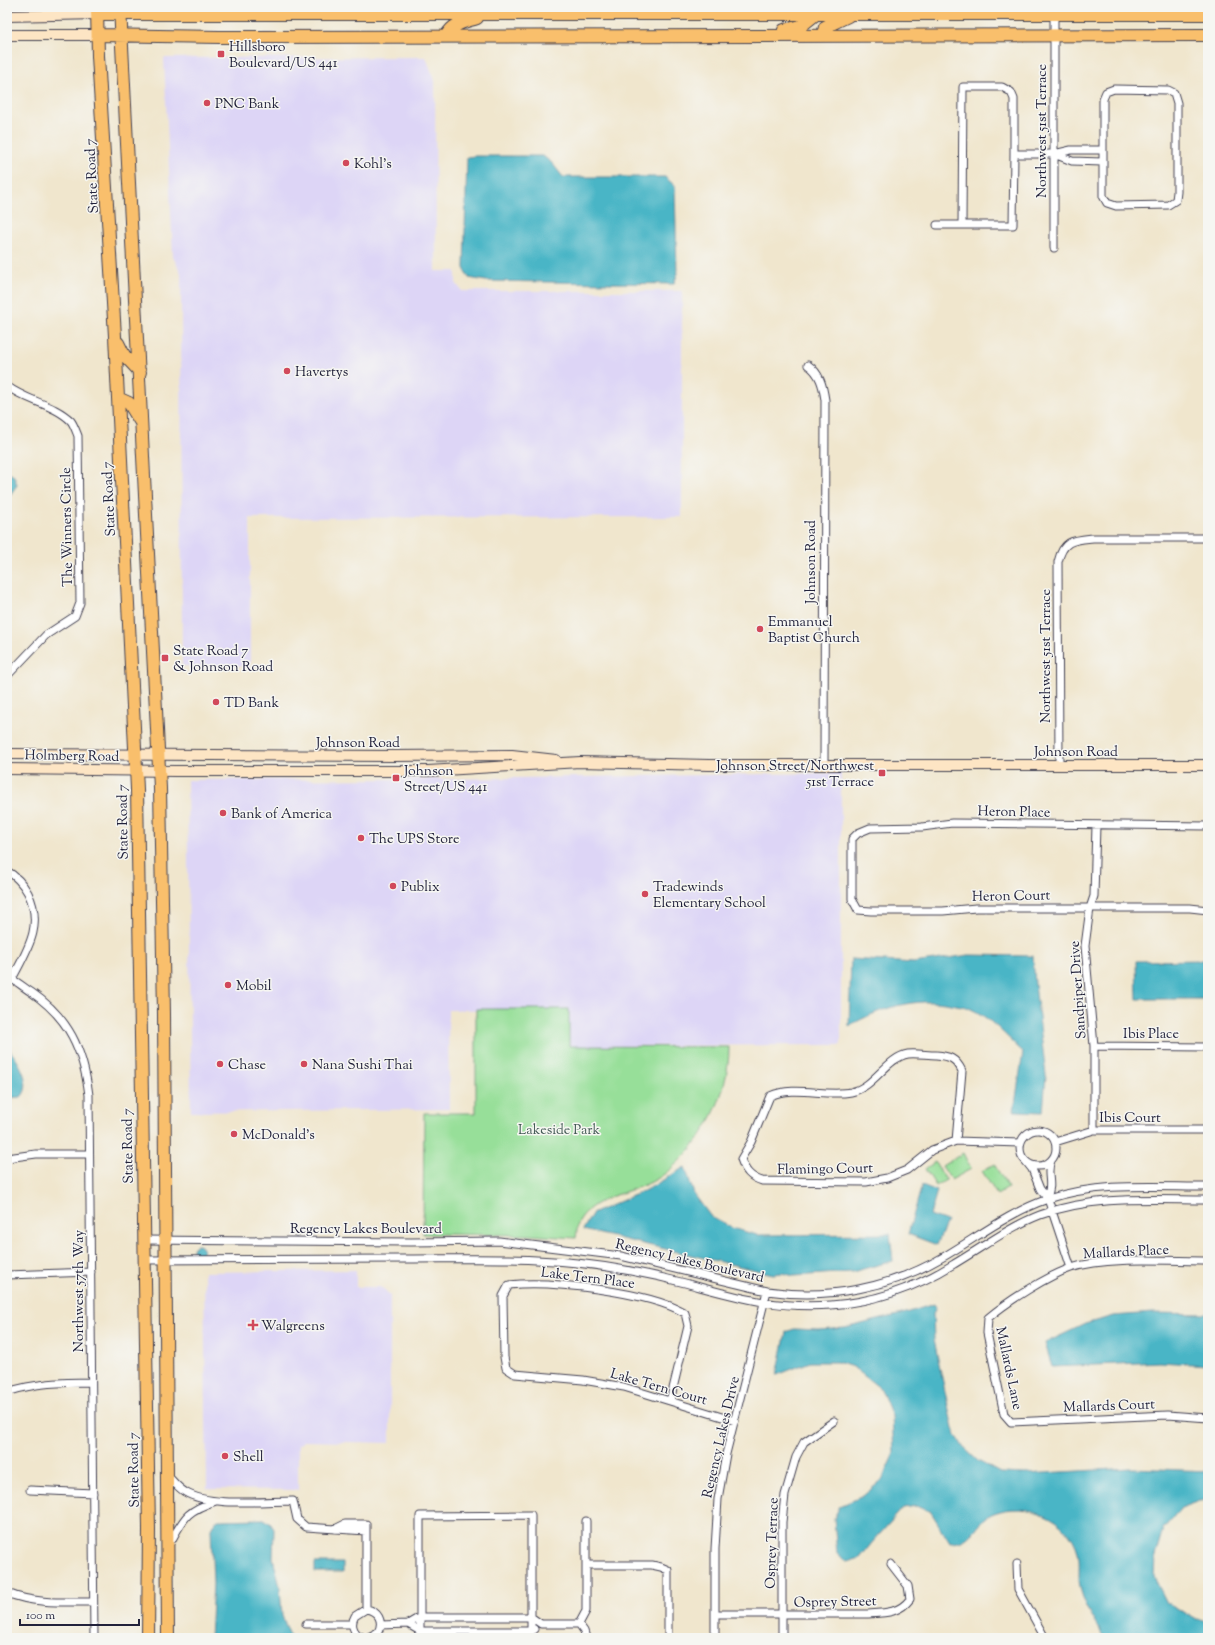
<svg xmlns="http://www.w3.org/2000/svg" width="1215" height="1645" font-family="'Sorts Mill Goudy',serif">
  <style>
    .built { fill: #ddd5f6 }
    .green { fill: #97df99; stroke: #5c806a }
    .water { fill: #4ab5c6; stroke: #366c80 }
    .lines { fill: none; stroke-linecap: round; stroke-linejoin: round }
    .street-casing { stroke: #413f51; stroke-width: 9 }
    .secondary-casing { stroke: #413f51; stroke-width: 12 }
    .primary-casing { stroke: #413f51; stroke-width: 14 }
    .street { stroke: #fff; stroke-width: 7 }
    .secondary { stroke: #fde5c4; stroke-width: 10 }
    .primary { stroke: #f9bf6c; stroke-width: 12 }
    .poi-dot { fill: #d1495b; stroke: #f6f6f2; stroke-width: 1.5 }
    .labels { text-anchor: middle; stroke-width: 3; stroke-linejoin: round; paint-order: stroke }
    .poi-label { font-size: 14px; fill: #22223b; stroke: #f6f6f2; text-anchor: start }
    .street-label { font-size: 14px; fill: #22223b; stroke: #f6f6f2 }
    .park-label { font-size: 14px; fill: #455b57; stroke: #f6f6f2 }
  </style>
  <rect width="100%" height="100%" fill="#f6f6f2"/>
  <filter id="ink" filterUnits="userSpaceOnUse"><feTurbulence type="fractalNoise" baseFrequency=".025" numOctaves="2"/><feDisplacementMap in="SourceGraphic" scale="8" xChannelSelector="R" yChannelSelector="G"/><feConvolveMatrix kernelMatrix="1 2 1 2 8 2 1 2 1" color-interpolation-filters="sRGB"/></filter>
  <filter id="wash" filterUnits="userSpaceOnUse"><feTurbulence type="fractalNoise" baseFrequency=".012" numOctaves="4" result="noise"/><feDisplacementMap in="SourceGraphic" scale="16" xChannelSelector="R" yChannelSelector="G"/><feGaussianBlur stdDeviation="0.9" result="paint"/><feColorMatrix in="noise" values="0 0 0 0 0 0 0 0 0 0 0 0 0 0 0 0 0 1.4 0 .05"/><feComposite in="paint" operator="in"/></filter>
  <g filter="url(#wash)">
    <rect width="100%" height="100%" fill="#f0e6cd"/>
    <path class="built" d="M426,57l9,24 1,190h20v12l6,8h220v226l-432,1v148h-68l-1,-393 -8,-16 -9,-199z
      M841,773v272l-272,1v-37l-121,1 1,99 -258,3 -4,-332 261,-1z
      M356,1270v17h24l5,3 5,6v147l-86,-2 -6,4v45l-91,-1 -3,-217z"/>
    <path class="green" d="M476,1009h93v37l160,1c0,50 -26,98 -66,128 -25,19 -67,17 -84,46 -2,4 -2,12 -3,17l-48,-3 -105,-1 1,-121h52z
      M963,1153l8,16 -20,11 -9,-14z
      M935,1162l11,18 -10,6 -11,-17z
      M994,1164l14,24 -11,7 -15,-24z"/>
    <path class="water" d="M475,156h68l9,7 11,14h102l10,9 2,89 -3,9 -188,-3 -17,-3 -5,-10 3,-111z
      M7,472l7,4 3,9 -10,14z
      M969,955l64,1 2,29 11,90 -3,37 -29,-1 9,-59c-16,-15 -33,-35 -54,-44 -5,-2 -13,-3 -18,-4 -37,-7 -71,4 -102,22l2,-67 63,4z
      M1208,960v39h-71l-1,-38z
      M7,1047c10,11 27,37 14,50l-14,1z
      M685,1167l9,27 17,23 21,11 25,7 133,-1 3,27 -41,11 -58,4 -12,-3 -9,1 -190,-44 9,-16 56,-25z
      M922,1185l15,6 -7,24 17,6 -10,24 -29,-11z
      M193 1250a5 5 0 1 1 10 0a5 5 0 1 1-10 0Z
      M934,1304l2,3 -3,7 1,26 19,89 10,18 15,14 22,12 26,1 106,-6 76,3v29l-8,1 -19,7 -18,21 -8,27 -1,21 13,26 30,17 11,1v17h-104c-7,-15 -19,-31 -23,-47 -4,-12 0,-27 -3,-39 -9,-35 -52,-51 -84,-39 -19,7 -19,30 -44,30l-19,-31 -14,-6 -14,2 -32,36 -11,14 -13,4 -10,-8 -3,-36 6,-12 23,-10 19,-16 12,-27 -2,-37 -11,-27 -28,-22 -16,-5h-27l-33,13 9,-43 8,-3 25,1 26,-2 61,-15z
      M1152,1313l56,1v51l-48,-3 -108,5 -7,-24 40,-19 28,-8z
      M264,1519l6,4 4,6 -1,29 7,29 2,29 9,22h-81l3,-54 -2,-55 2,-5 5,-4z
      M315,1563h28v9h-28z"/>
  </g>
  <g filter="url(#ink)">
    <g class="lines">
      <g class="street-casing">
        <path id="street" d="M1114,89l54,1 6,3 3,10v89l-1,8 -8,5 -52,1 -9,-3 -4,-7v-97l3,-7z
          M1014,154l-1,71h-51l1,-138h39l9,5 3,7v55h40l17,-4h31
          M1054,154l18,7 30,1
          M937,225h25
          M1054,248v-234
          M808,365c12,8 15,21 17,35l-1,365
          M7,386c19,15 47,18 64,35 3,4 5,10 7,15l2,167 -5,13 -29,19 -39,41
          M1059,765l-1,-203c5,-22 15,-22 35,-24h115
          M1208,826l-256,-3 -30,4 -52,1 -12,5 -6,6v60l6,11 13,1h72l33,-3h214l18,2
          M7,871c9,5 16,13 21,22 16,33 -1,57 -16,86
          M7,977c9,3 16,10 24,15 38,26 52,57 58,103l5,543
          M1094,1046l114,1
          M1094,1130v-84l-9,-100 5,-38 4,-12 2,-71
          M1020 1148a18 18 0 1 1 36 0a18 18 0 1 1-36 0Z
          M956,1141l6,-70c-6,-13 -13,-15 -26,-16 -9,0 -19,-2 -28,-1 -22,4 -33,33 -57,38 -27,5 -56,-7 -81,4l-19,46 -10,17c4,12 9,18 21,22l104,1 21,-4 20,-8 25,-20 24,-9 64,2
          M1055,1142l39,-12h114
          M7,1158l29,-4h53
          M1024,1159l8,10 8,20 8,10 23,69
          M1047,1196c7,-12 -2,-23 4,-35
          M144,1240l267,2 88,-1 122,15 146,35c62,9 124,-3 178,-35 34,-20 65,-44 103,-57 51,-17 107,-12 160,-12
          M144,1260c88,-1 176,-1 263,-1 57,0 114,-2 170,4 37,4 73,11 108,20 53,14 90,26 146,22 43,-3 86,-18 123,-41 29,-17 55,-37 86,-49 54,-20 111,-15 168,-15
          M1208,1261c-40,0 -100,-5 -137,7 -24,8 -64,34 -83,50l-1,15 17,81 7,8 157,-7 40,3
          M7,1275l84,-3
          M7,1392c28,-9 55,-10 84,-10
          M670,1401l18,-75 -3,-13c-36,-21 -135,-33 -176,-28l-6,11 1,61 2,11 9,6 68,6 41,7 111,34
          M167,1475c6,6 11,13 18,17 24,15 79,9 108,9l4,18 9,8 60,4
          M30,1490l63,3
          M335,1529l10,-5h21v85
          M169,1545c15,-27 16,-34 47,-44
          M1017,1564l1,25 27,49
          M586,1565h66l9,2 7,3v68
          M7,1593c27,11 57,9 86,9
          M715,1614h151c17,-1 33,0 44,-15l-2,-13 -17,-22
          M306,1624h46
          M408,1624l12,-7h111l10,7h38l5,7 2,7
          M579,1624l7,-13v-90
          M381,1625l27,-1 12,7h111l3,-2
          M367,1638c-12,-1 -18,-12 -12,-22l11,-7c12,2 18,12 12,23l-11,6
          M420,1638v-122l111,-1v123
          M715,1638v-89l3,-50 8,-45 41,-163
          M782,1638v-116l3,-27 11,-38 8,-15 30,-21"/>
      </g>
      <g class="secondary-casing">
        <path id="secondary" d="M7,16l91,-2
          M7,35h91
          M7,754l387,2 118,-1 44,5
          M7,769l168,2h253l152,-9 129,3h499"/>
      </g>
      <g class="primary-casing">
        <path id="primary" d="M97,7l1,49 17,280 22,453 12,740 -1,109
          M120,7l40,781 4,226 4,624
          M98,14h1110
          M784,30l17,-4 15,-12
          M98,35l121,2 989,-2
          M447,35c6,-12 18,-13 30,-17
          M823,35l2,-8 23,-11
          M118,343l6,12 16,17
          M118,398l11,5 11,18"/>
      </g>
      <use href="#street" class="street"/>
      <use href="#secondary" class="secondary"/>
      <use href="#primary" class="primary"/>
    </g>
  </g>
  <g class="poi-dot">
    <rect x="217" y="50" width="8" height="8" rx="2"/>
    <circle cx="207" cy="103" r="4"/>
    <circle cx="346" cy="163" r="4"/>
    <circle cx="287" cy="371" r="4"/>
    <circle cx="760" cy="629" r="4"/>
    <rect x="161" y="654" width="8" height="8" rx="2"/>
    <circle cx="216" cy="702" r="4"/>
    <rect x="878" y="769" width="8" height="8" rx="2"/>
    <rect x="392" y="774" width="8" height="8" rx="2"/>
    <circle cx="223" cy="813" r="4"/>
    <circle cx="361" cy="838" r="4"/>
    <circle cx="393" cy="886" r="4"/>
    <circle cx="645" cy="894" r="4"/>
    <circle cx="228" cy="985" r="4"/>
    <circle cx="220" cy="1064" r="4"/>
    <circle cx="304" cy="1064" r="4"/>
    <circle cx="234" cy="1134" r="4"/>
    <path d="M251 1319h4v4h4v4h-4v4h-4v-4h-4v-4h4z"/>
    <circle cx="225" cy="1456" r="4"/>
  </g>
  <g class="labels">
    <g class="poi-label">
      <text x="229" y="51">Hillsboro<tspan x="229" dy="16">Boulevard/US 441</tspan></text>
      <text x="215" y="108">PNC Bank</text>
      <text x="354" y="168">Kohl's</text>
      <text x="295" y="376">Havertys</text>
      <text x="768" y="626">Emmanuel<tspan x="768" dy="16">Baptist Church</tspan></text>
      <text x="173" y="655">State Road 7<tspan x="173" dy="16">&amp; Johnson Road</tspan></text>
      <text x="224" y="707">TD Bank</text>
      <text x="874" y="770" text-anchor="end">Johnson Street/Northwest<tspan x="874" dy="16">51st Terrace</tspan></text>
      <text x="404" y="775">Johnson<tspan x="404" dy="16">Street/US 441</tspan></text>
      <text x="231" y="818">Bank of America</text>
      <text x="369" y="843">The UPS Store</text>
      <text x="401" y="891">Publix</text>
      <text x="653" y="891">Tradewinds<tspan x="653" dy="16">Elementary School</tspan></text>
      <text x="236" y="990">Mobil</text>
      <text x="228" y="1069">Chase</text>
      <text x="312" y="1069">Nana Sushi Thai</text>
      <text x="242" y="1139">McDonald's</text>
      <text x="261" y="1330">Walgreens</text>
      <text x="233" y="1461">Shell</text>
    </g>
    <g class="street-label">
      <text transform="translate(1041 131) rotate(-90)" y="5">Northwest 51st Terrace</text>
      <text transform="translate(91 176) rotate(-93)" y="5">State Road 7</text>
      <text transform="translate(108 499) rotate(-93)" y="5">State Road 7</text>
      <text transform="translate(66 527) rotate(-91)" y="5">The Winners Circle</text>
      <text transform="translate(810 562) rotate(-90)" y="5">Johnson Road</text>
      <text transform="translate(1045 656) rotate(-90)" y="5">Northwest 51st Terrace</text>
      <text x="358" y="747">Johnson Road</text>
      <text x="1076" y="756">Johnson Road</text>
      <text transform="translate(72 755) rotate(1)" y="5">Holmberg Road</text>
      <text transform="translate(1014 811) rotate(1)" y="5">Heron Place</text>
      <text transform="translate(122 822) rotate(-91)" y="5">State Road 7</text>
      <text transform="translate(1011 895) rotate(-1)" y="5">Heron Court</text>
      <text transform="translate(1077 990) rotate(-94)" y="5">Sandpiper Drive</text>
      <text x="1151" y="1038">Ibis Place</text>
      <text x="1130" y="1122">Ibis Court</text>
      <text transform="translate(127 1146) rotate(-91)" y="5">State Road 7</text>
      <text transform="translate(825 1168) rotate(-1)" y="5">Flamingo Court</text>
      <text x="366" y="1233">Regency Lakes Boulevard</text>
      <text transform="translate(1126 1251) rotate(-3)" y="5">Mallards Place</text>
      <text transform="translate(690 1260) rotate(13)" y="5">Regency Lakes Boulevard</text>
      <text transform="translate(588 1277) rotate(7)" y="5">Lake Tern Place</text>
      <text transform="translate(78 1291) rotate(-90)" y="5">Northwest 57th Way</text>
      <text transform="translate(1010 1368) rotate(78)" y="5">Mallards Lane</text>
      <text transform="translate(659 1386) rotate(16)" y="5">Lake Tern Court</text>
      <text transform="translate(1109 1405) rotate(-2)" y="5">Mallards Court</text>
      <text transform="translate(720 1437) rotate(-77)" y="5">Regency Lakes Drive</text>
      <text transform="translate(133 1470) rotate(-91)" y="5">State Road 7</text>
      <text transform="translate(771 1543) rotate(-88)" y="5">Osprey Terrace</text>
      <text transform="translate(835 1601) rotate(-1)" y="5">Osprey Street</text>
    </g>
    <g class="park-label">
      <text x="559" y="1134">Lakeside Park</text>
    </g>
  </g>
  <rect width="1215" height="1645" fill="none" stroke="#f6f6f2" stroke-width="24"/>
  <path d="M20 1619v6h119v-6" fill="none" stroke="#22223b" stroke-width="2"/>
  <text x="26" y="1619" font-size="12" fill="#22223b" stroke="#f6f6f2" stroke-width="3" paint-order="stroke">100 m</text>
</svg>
